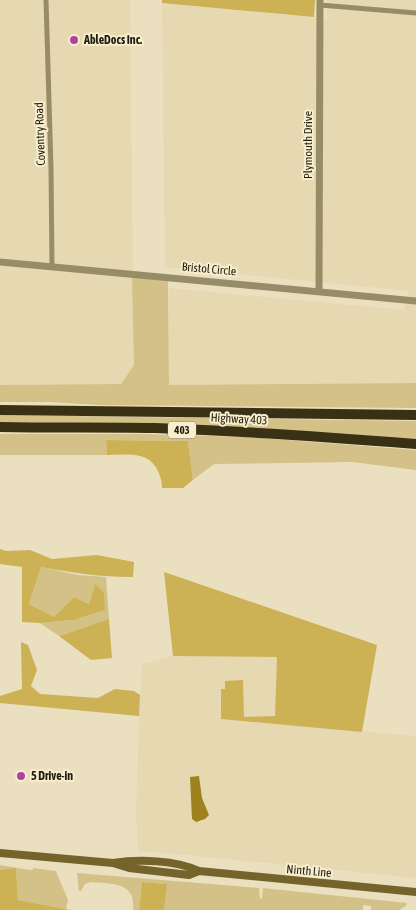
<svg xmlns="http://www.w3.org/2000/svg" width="416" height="910" font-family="'Asap Condensed',sans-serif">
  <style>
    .built { fill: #e6d9b1 }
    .green { fill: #d3c188 }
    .forest { fill: #ccb155 }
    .water { fill: #9d821f }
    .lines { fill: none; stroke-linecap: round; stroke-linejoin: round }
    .minor { stroke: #978c68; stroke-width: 5 }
    .tertiary { stroke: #978c68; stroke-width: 7 }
    .secondary { stroke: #74642b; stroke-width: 8 }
    .motorway { stroke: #3a3114; stroke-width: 10 }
    .poi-dot { fill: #ae42a2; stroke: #f8eecd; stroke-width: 2 }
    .labels { text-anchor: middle; stroke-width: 4; stroke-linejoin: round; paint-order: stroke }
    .shield { fill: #f8eecd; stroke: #615c49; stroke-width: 1 }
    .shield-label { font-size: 11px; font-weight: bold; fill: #201d11 }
    .poi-label { font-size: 12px; font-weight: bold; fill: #201d11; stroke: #f8eecd; text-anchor: start }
    .street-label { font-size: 12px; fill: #201d11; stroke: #f8eecd }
  </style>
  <rect width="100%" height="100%" fill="#eae0c0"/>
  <path class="built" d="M0,0h130l4,365 -13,19 -121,1z
    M327,0h89v383l-247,2v-97l235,22 5,-19 -244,-24 -3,-264 165,16z
    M173,656h104l-2,61h-31l-1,-37 -18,9h-4v30l195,17v142l-241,-24 -37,-3 -2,-38 3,-97 3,-52z"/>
  <path class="green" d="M132,277l36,3 1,105 247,-2v25l-317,-3 -49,-3h-50v-17l121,-1 13,-19z
    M0,415l416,6v20l-416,-18z
    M0,434h141l105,3 170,13v20l-64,-8 -138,2 -21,16 -5,-39 -82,-1 1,15h-107z
    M41,567l37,8 28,2 3,42 -50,17 -19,-13 34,-3 31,-10 -10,-26 -6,20 -15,-7 -20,20 -25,-13z
    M0,865l29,5h4v-2l23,3 12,29 -2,9 -48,-9 -2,-31 -16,1z
    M77,873l182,15 1,10 2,1 1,-11 144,15 -1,3 -7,4h-28v-4l-8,-1v5h-199l2,-26 -24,-2 -3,28h-6c3,-29 -22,-26 -43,-28l-5,2 -4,7h-2z"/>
  <path class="forest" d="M162,0h153l-1,17 -152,-14z
    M106,440l82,1 5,39 -10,8h-21c0,-8 -2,-12 -5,-19 -10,-18 -31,-14 -50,-14z
    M0,549l6,2 24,-1 22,9 45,-4 37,7 -1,15c-33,0 -60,-4 -92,-10l-12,37 25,13 20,-20 15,7 6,-20 9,9 1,17 -31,10 -34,3 -18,-1v-55l-22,-3z
    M164,572l213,73 -15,87 -141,-13v-30h4v-8l18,-1 1,37 31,-1 2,-59 -104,-1z
    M109,619l3,39 -21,2 -32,-24z
    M21,642l7,3 9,25 -6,16 9,8 58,4 17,-9 19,2 6,4 -1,21 -139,-13v-7l22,-7z
    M16,868l2,32 53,10h-71v-40z
    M142,882l25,2 -3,26h-25z"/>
  <path class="water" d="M199,776l3,22 7,17 -4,4 -9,3 -4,-3 -2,-42z"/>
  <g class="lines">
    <path class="minor" d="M46,0l5,168 1,98
      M320,5l96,8"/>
    <path class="tertiary" d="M0,262l416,39
      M319,291l1,-291"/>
    <path class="secondary" d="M0,853l113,10 16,5 60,7 10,-4
      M113,863c25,-4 63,-3 86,8l217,21"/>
    <path class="motorway" d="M0,410l416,5
      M0,427c52,1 104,0 155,1 87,3 174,9 261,16"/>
  </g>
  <g class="poi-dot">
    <circle cx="74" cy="40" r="5"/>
    <circle cx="21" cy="776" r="5"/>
  </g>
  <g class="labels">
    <rect class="shield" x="168" y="421.5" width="28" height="17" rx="4"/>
    <g class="shield-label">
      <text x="182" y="434">403</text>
    </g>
    <g class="poi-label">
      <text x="84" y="44">AbleDocs Inc.</text>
      <text x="31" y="780">5 Drive-in</text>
    </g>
    <g class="street-label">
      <text transform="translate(40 134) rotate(-92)" y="4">Coventry Road</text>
      <text transform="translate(308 145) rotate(-90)" y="4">Plymouth Drive</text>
      <text transform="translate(209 269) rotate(5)" y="4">Bristol Circle</text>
      <text transform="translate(239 419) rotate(3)" y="4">Highway 403</text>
      <text transform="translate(309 871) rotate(5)" y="4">Ninth Line</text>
    </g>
  </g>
</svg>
